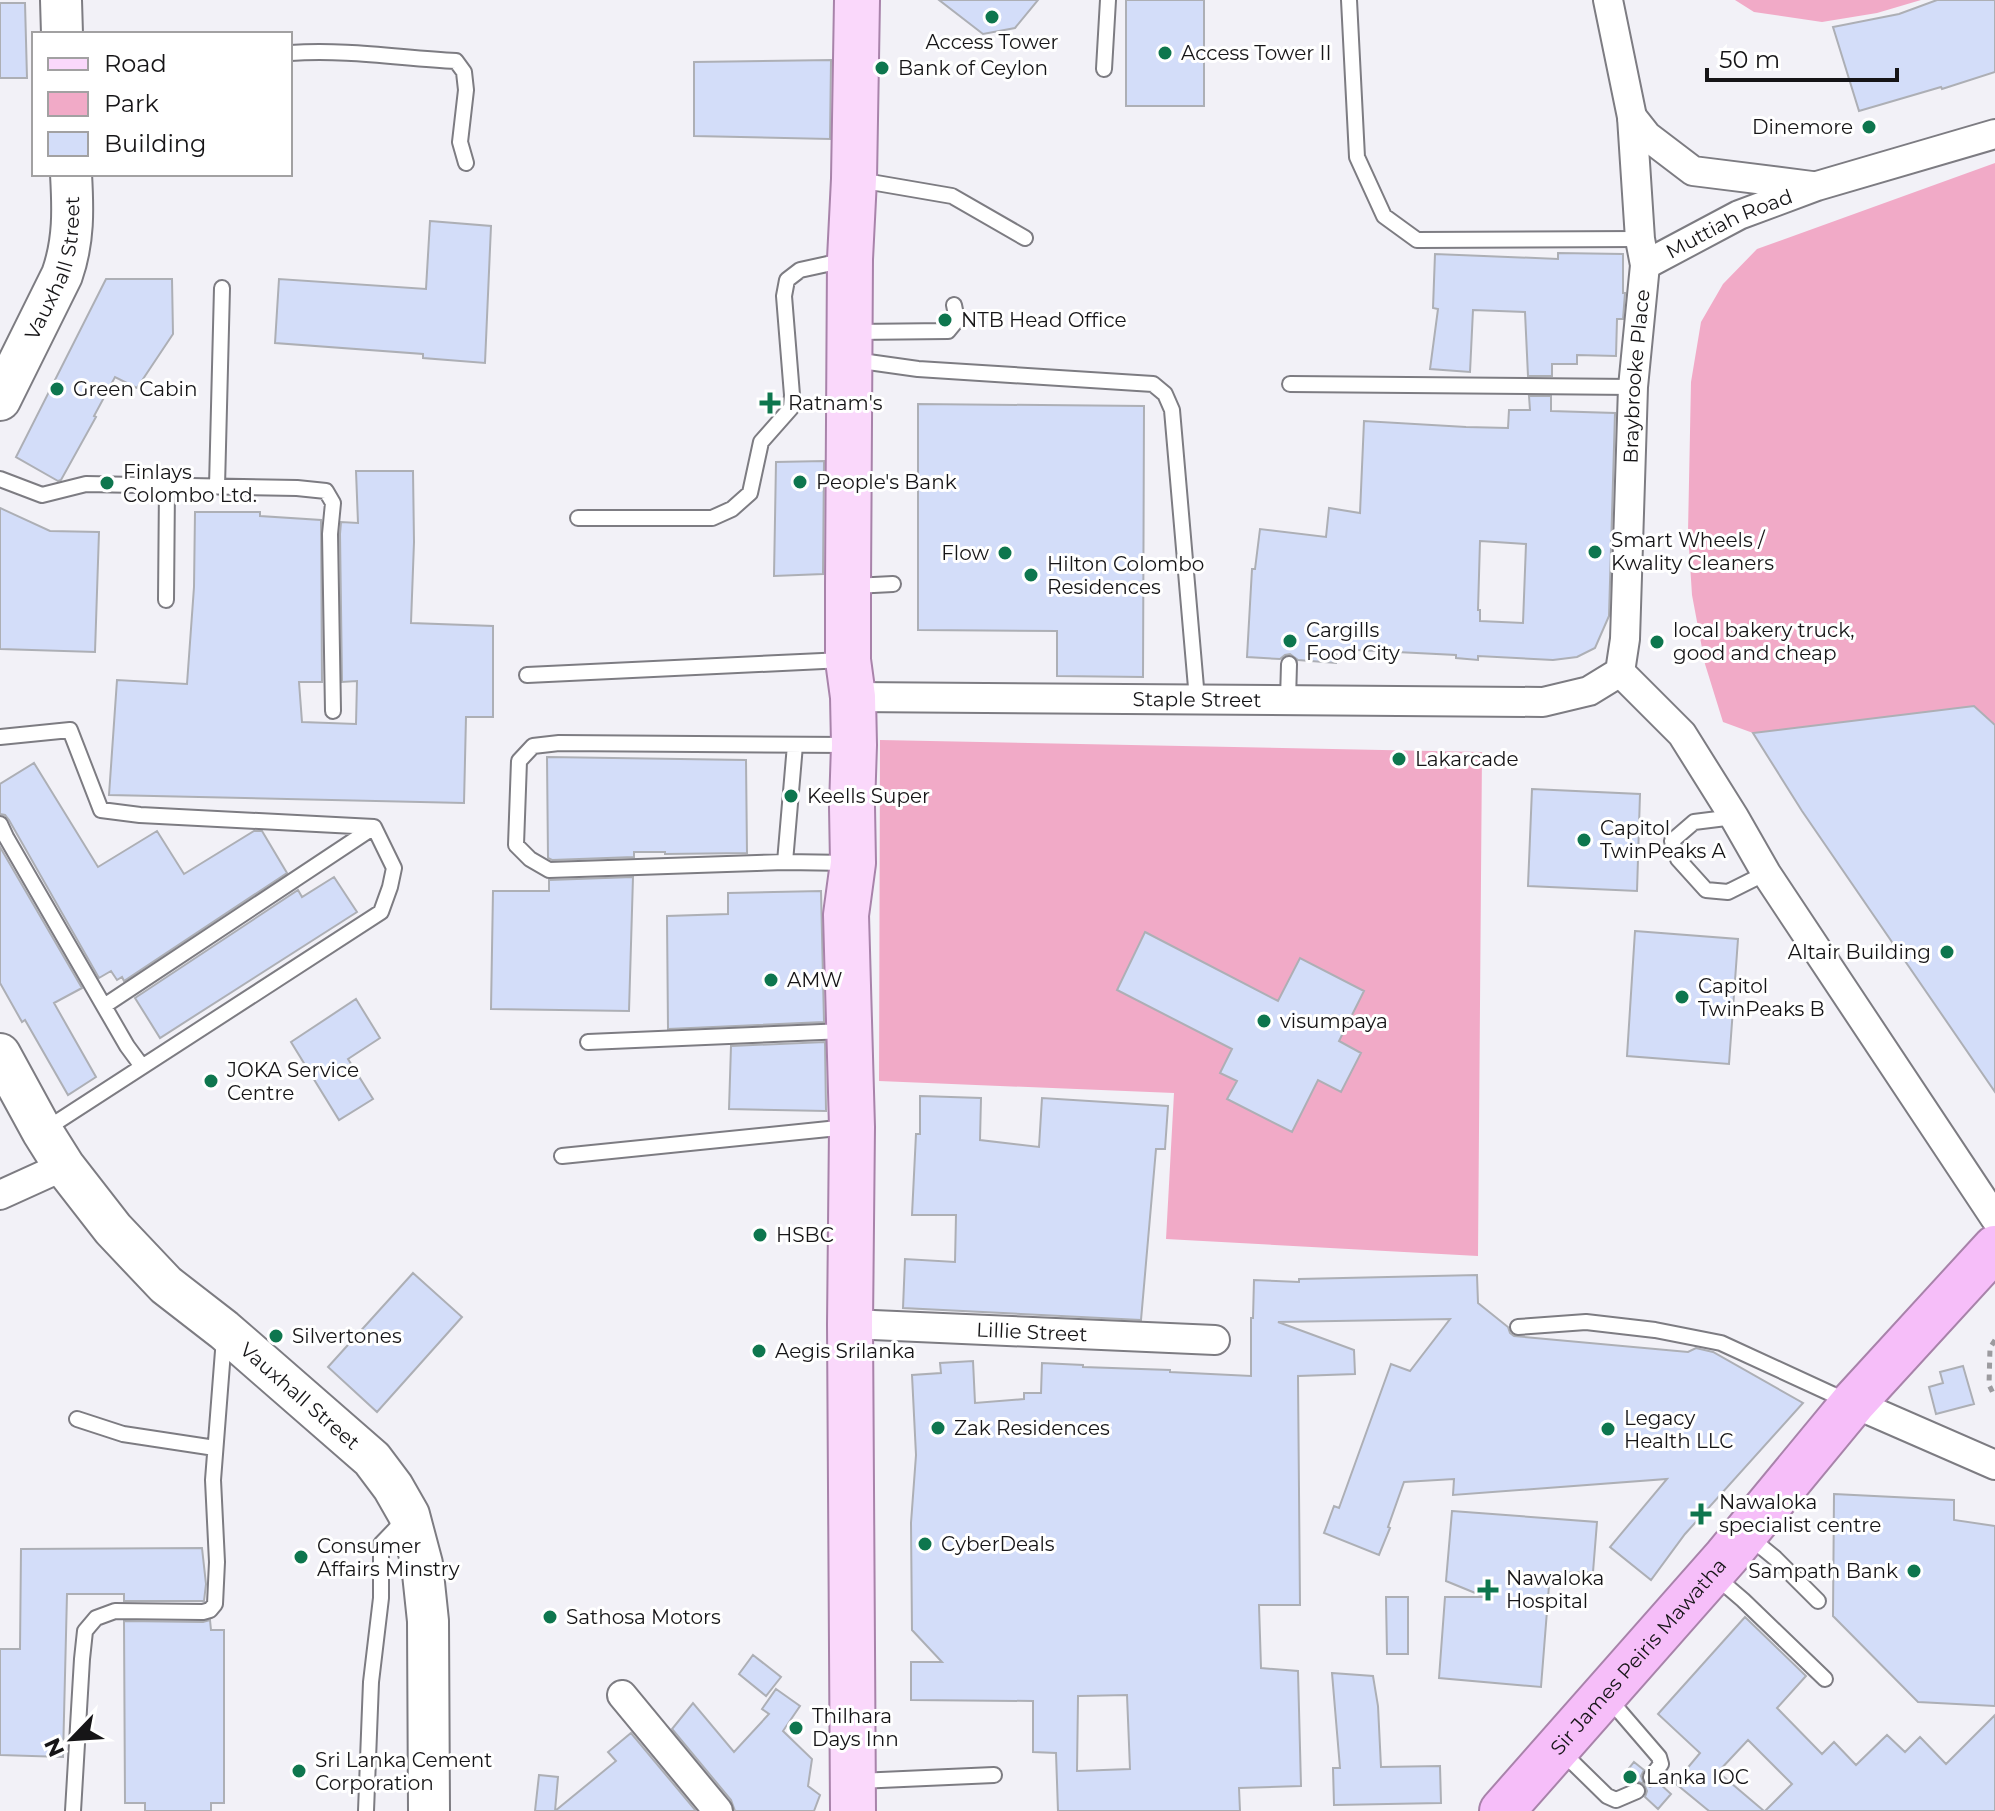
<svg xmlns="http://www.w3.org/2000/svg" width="1995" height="1811" font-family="Montserrat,sans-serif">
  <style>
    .green { fill: #f1aac7 }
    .building { fill: #d3ddf9; stroke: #adafb5; stroke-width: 2; fill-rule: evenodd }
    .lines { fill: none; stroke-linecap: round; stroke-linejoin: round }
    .lane-casing { stroke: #7d7c82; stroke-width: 18 }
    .street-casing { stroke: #7d7c82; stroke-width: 32 }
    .secondary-casing { stroke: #7d7c82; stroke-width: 44 }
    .primary-casing { stroke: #a883aa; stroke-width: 48 }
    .highway-casing { stroke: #a883aa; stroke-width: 48 }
    .path { stroke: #9c9b9f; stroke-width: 5; stroke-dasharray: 6 6; stroke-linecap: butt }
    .lane { stroke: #fff; stroke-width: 14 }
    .street { stroke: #fff; stroke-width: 28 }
    .secondary { stroke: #fff; stroke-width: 40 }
    .primary { stroke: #fad8fb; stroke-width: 44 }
    .highway { stroke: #f6bef9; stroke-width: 44 }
    .poi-dot { fill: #0e764e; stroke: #fff; stroke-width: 3 }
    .labels { text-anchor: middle; stroke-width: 6; stroke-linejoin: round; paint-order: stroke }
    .poi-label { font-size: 20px; fill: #161517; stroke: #fff; text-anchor: start }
    .street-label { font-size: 20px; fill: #161517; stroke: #fff }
  </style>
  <rect width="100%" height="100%" fill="#f2f1f7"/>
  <path class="green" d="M1735,0h186l-44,13 -55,9 -68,-10z
    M1995,163v562l-21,-19 -221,27 -30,-11 -18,-58 -13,-69 -4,-63 3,-150 10,-60 22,-38 34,-35z
    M880,740l602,12 -4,504 -312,-17 8,-146 -295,-12z"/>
  <path class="building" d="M939,0h99l-23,28 -32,6z
    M1126,0h78v106h-78z
    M1937,0h58v72l-53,17 -1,-2 -82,24 -26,-84 66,-13z
    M0,3h25l2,75h-27z
    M831,60l-1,79 -136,-3v-74z
    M430,221l61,5 -6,137 -62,-5v-4l-148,-11 4,-64 147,10z
    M1558,253l65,1v39h2l-2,26h-6l-1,37 -39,-1v9h-25v12h-24l-3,-64 -52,-2 -3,62 -40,-3 8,-60 -5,-1 2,-54 123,5z
    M106,279h66l1,55 -36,54 -22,-11 -21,39 2,1 -35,63 -3,1 -42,-24z
    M1529,396h22v15l64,2 -6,203 -14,32 -18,9 -24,3 -75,-4v4l-22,-2v-3l-119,-6 -1,14 -38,-3 -8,-6 -5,1 -5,4 -33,-2 5,-88h3l5,-40 66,8 3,-29 31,5 4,-92 102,6 42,1 1,-18h21zM1480,541l46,3 -3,79 -43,-2v-11h-2z
    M918,404l226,2 -1,271 -86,-1v-45l-139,-1z
    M824,461l-1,113 -49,2 2,-114z
    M356,471h57l1,71 -3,81 82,3v91h-27l-2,86 -355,-8 8,-115 70,4 7,-97 1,-75h65v4l61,4 1,162h-23l3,40 54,2 1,-43 -15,1 -2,-148 1,-12 17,1z
    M0,508l50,23 49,1 -4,120 -95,-3z
    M1974,706l21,19v367l-193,-281 -49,-78z
    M547,757l199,3 1,93 -82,1v-2h-31v5l-82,3 -4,-2z
    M34,763l64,104 59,-36 27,43 70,-43h8l25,42 -163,108 -2,-4 -5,3 -6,-9 -12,7 -90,-158 -4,-5 -5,-1v-30z
    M1532,789l108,5 -3,97 -109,-5z
    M0,847l82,141 -28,15 42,74 -28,18 -43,-75 -3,2 -22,-39z
    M334,877l23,35 -197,126 -25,-40 163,-108 4,7z
    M633,877l-4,134 -138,-2 2,-118h56v-11z
    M821,891l3,131 -156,7 -1,-113 61,-2v-21z
    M1635,931l103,8 -9,125 -102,-8z
    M1145,932l133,69 22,-43 64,33 -25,50 22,12 -20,39 -23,-12 -26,52 -65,-33 10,-18 -17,-8 12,-24 -115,-59z
    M356,999l24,39 -32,21 25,40 -34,21 -48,-78z
    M825,1042l1,69 -97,-2 2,-63z
    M920,1096l61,2 -1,42 59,7 3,-49 126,8 -3,43h-9l-15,171 -238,-12 2,-49 50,3 1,-47h-44l4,-81h4z
    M413,1273l49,44 -85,95 -49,-45z
    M1477,1275l1,28 30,24 2,6 4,3 174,16 8,-4 17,4 90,51 -118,131 -34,46 -41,-33 57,-68 -214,16 1,-16 -50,3 -16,45 2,1 -11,27 -55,-22 10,-27 5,2 52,-144 19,7 40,-52 -172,3 76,28 1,24 -57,2 2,229h-41l2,63 37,3 3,115 -62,2 1,23h-182l-2,-58 -23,-1v-51l-122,-1v-38h31l-30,-32 -1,-107 5,-68 -4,-80 29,-2 -1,-10 33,-2 2,42 49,-4v-6h17l1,-30 41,2v2l87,3v2l81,4v-58h2l1,-38 45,2v-3zM1127,1695l3,74 -53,2 1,-75z
    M1963,1366l11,38 -38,10 -7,-27 14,-4 -3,-11z
    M1834,1494l120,6v20l41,6v180l-77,-4 -85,-86z
    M1452,1511l145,11 -4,50 -43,1 -9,114 -102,-9 6,-81h40l-39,-16z
    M202,1548l4,36 -2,17h-80v-7h-57l-4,163 -63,-2v-106h20l1,-100z
    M1386,1597h22v57h-21z
    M1745,1617l61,59 -29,32 45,46 12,-12 22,23 31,-30 18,17 15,-15 26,27 49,-49v96h-230l27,-27 -44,-44 -30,32 46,39h-55l-34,-28 25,-30 -42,-39z
    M210,1620l1,10h13v173h-13v8h-66v-8h-20l-1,-182 79,1z
    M753,1655l28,22 -15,19 -27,-22z
    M1332,1673l41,3 5,30 3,61 59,-1 1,37 -107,2 -1,-37h7z
    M776,1689l24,17 -17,25 29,28 -4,27 12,9 -6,16h-79l-4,-11 -59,-71 21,-26 41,49 35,-38 -7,-5z
    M631,1733l65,78h-141l61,-50 -8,-9z
    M1634,1762l10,8 -3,6 3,8 6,3 9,-4 12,11 -13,15 -13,-12 2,-6 -3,-7 -7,-3 -8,3 -7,-7z
    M539,1775l19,2 -3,34h-20z"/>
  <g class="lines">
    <g class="lane-casing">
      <path id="lane" d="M1349,0l8,157 27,59 33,24 223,-1
        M290,53c56,-4 110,5 166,8l8,11 2,18 -6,52 6,21
        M1104,69l4,-69
        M859,180l93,16 73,42
        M854,332l94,-1 9,-11 -3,-15
        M854,360l64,9 235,15 12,10 7,16 25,289
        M1290,384l343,3
        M0,479l42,16 44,-11 211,4 29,3 7,12 -3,31 3,177
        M217,486l5,-198
        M578,518h134l20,-9 18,-16 11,-51 30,-34 1,-13 -8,-99 3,-16 13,-10 46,-10
        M854,586l39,-2
        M166,600l1,-114
        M527,675l317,-15
        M1288,700l1,-36
        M0,737l70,-7 31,80 39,5 234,12
        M1734,817l-40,5 -22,19 6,18 28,31 22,2 38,-19
        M0,824l6,13 121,209 14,19
        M785,862l10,-117
        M849,863l-64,-1 -236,8 -19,-11 -14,-14 3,-84 14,-15 26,-3 290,2
        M588,1042l257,-11
        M43,1131l338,-219 9,-25 4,-19 -20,-41 -270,179
        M562,1156l286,-29
        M1518,1327l68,-5 69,8 66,13 126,58
        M77,1419l46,15 92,14
        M1748,1536l27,22 43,43
        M1715,1576l28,24 82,79
        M1609,1699l50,58 2,7 -10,13
        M1561,1751l46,45 9,4 21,-9
        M858,1781l136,-6
        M73,1811l9,-152 3,-28 11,-13 19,-7 88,1 7,-2 5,-6 2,-42 -4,-82 11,-142
        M366,1811l5,-129 10,-84v-54l25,-26"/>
    </g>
    <g class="street-casing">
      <g id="street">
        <path d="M1632,117l15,19 46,35 119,15"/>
        <path id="s1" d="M1645,265l94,-50 78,-29 178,-52"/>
        <path d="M1620,672l62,62 52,83 32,56 229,345"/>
        <path id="s2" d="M853,697l690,5 46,-11 31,-19 5,-33 8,-252 12,-122 -5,-26 -8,-122 -24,-117"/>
        <path d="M0,1195l64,-29"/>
        <path id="s3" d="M850,1324l365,16"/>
        <path d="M1853,1403l142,62"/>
        <path d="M622,1695l96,116"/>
      </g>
    </g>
    <g class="secondary-casing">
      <g id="secondary">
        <path d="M61,0l1,34"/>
        <path id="s4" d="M0,400l62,-125c12,-34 11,-66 9,-101"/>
        <path id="s5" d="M0,1054l42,77 22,35 49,63 53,56 58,45 148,129 21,28 16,28 13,49 6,57 1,190"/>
      </g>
    </g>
    <g class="primary-casing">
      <path id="primary" d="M853,1811l-3,-487 2,-197 -6,-212 7,-52 -1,-56 2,-62 -1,-48 -5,-37v-74l2,-327 4,-80 3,-179"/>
    </g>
    <g class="highway-casing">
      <g id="highway">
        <path id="s6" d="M1502,1811l224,-254 127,-154 142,-155"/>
      </g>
    </g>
    <path class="path" d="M1995,1340l-5,8 -1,37 6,12"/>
    <use href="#lane" class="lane"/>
    <use href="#street" class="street"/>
    <use href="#secondary" class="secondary"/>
    <use href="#primary" class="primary"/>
    <use href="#highway" class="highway"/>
  </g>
  <g class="poi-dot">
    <circle cx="992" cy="17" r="8"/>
    <circle cx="1165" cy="53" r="8"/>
    <circle cx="882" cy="68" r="8"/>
    <circle cx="1869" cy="127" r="8"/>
    <circle cx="945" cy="320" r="8"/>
    <circle cx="57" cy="389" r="8"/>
    <path d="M766 391h8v8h8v8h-8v8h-8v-8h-8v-8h8z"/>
    <circle cx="800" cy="482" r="8"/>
    <circle cx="107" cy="483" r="8"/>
    <circle cx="1595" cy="552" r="8"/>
    <circle cx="1005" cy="553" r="8"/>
    <circle cx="1031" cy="575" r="8"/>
    <circle cx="1290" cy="641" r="8"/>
    <circle cx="1657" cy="642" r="8"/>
    <circle cx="1399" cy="759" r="8"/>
    <circle cx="791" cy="796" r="8"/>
    <circle cx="1584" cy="840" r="8"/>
    <circle cx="1947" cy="952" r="8"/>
    <circle cx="771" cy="980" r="8"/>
    <circle cx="1682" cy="997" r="8"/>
    <circle cx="1264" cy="1021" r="8"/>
    <circle cx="211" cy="1081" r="8"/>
    <circle cx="760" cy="1235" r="8"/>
    <circle cx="276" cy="1336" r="8"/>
    <circle cx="759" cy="1351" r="8"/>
    <circle cx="938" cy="1428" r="8"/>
    <circle cx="1608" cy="1429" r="8"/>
    <path d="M1697 1502h8v8h8v8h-8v8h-8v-8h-8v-8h8z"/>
    <circle cx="925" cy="1544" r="8"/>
    <circle cx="301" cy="1557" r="8"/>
    <circle cx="1914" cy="1571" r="8"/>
    <path d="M1484 1578h8v8h8v8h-8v8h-8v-8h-8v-8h8z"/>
    <circle cx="550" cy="1617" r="8"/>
    <circle cx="796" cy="1728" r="8"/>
    <circle cx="299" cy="1771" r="8"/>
    <circle cx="1630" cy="1777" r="8"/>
  </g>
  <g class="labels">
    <g class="poi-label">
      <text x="992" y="49" text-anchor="middle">Access Tower</text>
      <text x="1181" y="60">Access Tower II</text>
      <text x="898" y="75">Bank of Ceylon</text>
      <text x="1853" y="134" text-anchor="end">Dinemore</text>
      <text x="961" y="327">NTB Head Office</text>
      <text x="73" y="396">Green Cabin</text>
      <text x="788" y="410">Ratnam's</text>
      <text x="123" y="479">Finlays<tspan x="123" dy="23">Colombo Ltd.</tspan></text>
      <text x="816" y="489">People's Bank</text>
      <text x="1611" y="547">Smart Wheels /<tspan x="1611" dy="23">Kwality Cleaners</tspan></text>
      <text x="989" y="560" text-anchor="end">Flow</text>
      <text x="1047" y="571">Hilton Colombo<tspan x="1047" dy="23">Residences</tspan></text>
      <text x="1306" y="637">Cargills<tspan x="1306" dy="23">Food City</tspan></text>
      <text x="1673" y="637">local bakery truck,<tspan x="1673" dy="23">good and cheap</tspan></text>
      <text x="1415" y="766">Lakarcade</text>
      <text x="807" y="803">Keells Super</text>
      <text x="1600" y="835">Capitol<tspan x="1600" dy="23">TwinPeaks A</tspan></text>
      <text x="1931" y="959" text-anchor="end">Altair Building</text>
      <text x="787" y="987">AMW</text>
      <text x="1698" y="993">Capitol<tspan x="1698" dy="23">TwinPeaks B</tspan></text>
      <text x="1280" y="1028">visumpaya</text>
      <text x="227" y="1077">JOKA Service<tspan x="227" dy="23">Centre</tspan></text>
      <text x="776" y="1242">HSBC</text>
      <text x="292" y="1343">Silvertones</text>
      <text x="775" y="1358">Aegis Srilanka</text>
      <text x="1624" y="1425">Legacy<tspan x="1624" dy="23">Health LLC</tspan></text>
      <text x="954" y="1435">Zak Residences</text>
      <text x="1719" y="1509">Nawaloka<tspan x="1719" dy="23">specialist centre</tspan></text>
      <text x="941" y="1551">CyberDeals</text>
      <text x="317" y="1553">Consumer<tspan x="317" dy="23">Affairs Minstry</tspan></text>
      <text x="1898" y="1578" text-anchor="end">Sampath Bank</text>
      <text x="1506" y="1585">Nawaloka<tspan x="1506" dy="23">Hospital</tspan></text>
      <text x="566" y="1624">Sathosa Motors</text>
      <text x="812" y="1723">Thilhara<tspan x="812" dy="23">Days Inn</tspan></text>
      <text x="315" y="1767">Sri Lanka Cement<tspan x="315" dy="23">Corporation</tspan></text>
      <text x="1646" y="1784">Lanka IOC</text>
    </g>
    <g class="street-label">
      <text dy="7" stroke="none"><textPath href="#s1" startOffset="94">Muttiah Road</textPath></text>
      <text dy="7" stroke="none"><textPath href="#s4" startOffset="144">Vauxhall Street</textPath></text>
      <text dy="7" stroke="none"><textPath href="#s2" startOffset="1070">Braybrooke Place</textPath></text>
      <text dy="7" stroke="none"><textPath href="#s2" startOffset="344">Staple Street</textPath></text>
      <text dy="7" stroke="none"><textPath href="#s3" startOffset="182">Lillie Street</textPath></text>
      <text dy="7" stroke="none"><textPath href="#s5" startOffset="460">Vauxhall Street</textPath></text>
      <text dy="7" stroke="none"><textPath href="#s6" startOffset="206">Sir James Peiris Mawatha</textPath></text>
    </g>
  </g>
  <rect x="32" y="32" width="260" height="144" fill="#ffffff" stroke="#a2a1a2" stroke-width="2"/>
  <rect x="48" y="58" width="40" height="12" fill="#fad8fb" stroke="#a2a1a2" stroke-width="2"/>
  <text x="104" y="72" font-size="24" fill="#161517">Road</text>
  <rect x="48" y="92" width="40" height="24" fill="#f1aac7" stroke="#a2a1a2" stroke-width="2"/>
  <text x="104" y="112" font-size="24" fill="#161517">Park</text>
  <rect x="48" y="132" width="40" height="24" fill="#d3ddf9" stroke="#a2a1a2" stroke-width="2"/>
  <text x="104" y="152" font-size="24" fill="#161517">Building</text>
  <g transform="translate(72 1739) rotate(245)" stroke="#ffffff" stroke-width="6" paint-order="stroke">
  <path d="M0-6L14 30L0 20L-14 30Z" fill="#161517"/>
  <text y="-12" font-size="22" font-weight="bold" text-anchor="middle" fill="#161517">N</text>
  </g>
  <path d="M1707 68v12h190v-12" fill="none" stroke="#161517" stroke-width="4"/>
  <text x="1719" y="68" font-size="24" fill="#161517" stroke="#ffffff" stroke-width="6" paint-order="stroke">50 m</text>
</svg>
